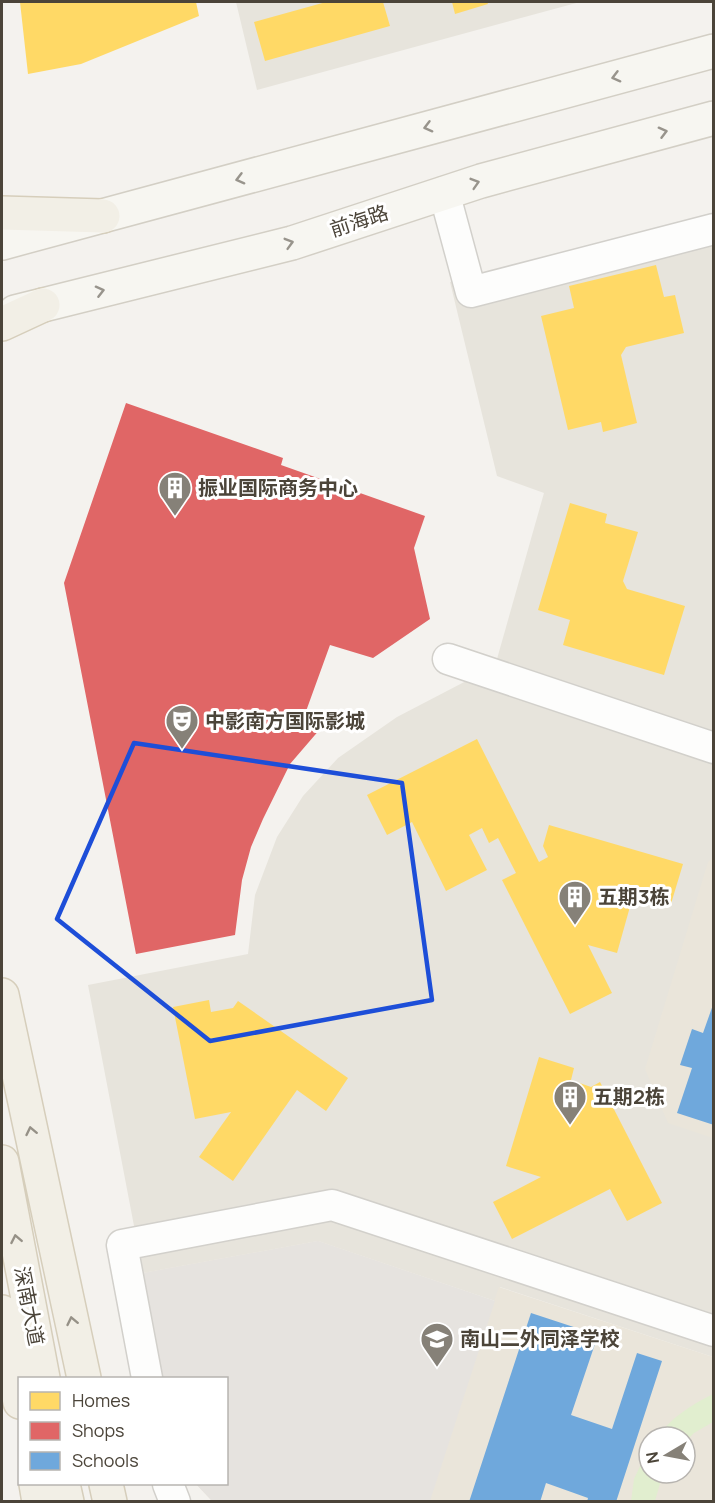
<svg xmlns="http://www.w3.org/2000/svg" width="715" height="1503" font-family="Manrope,'Noto Sans SC',sans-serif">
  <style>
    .residential { fill: #e7e4dc }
    .education { fill: #eae5da; fill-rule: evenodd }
    .green { fill: #e1eecf }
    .parking { fill: #e6e3df }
    .homes { fill: #ffd966 }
    .shops { fill: #e06666 }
    .schools { fill: #6fa8dc }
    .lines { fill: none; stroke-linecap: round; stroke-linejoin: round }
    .street-casing { stroke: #d2d0cb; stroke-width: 33 }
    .secondary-casing { stroke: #d3cfc5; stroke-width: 36 }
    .primary-casing { stroke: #d6cebb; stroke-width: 36 }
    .street { stroke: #fdfdfc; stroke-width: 30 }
    .secondary { stroke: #f7f6f1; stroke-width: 33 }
    .primary { stroke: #f2efe6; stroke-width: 33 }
    .oneway { stroke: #98948c }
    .oneway2 { stroke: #969187 }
    .marked { fill: none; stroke: #1d4ed8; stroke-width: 4.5; stroke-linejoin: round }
    .labels { text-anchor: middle; stroke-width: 6; stroke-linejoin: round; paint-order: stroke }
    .street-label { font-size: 20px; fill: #4b4439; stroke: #fff }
    .poi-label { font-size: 20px; font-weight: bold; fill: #4b4439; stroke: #fff; text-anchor: start }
  </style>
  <rect width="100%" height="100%" fill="#f4f2ee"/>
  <path class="residential" d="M236,2h344l-323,88z
    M713,214v1143l-213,-70 -5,14 -177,-60 -175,32 -55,-288 160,-31 7,-59 22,-58 26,-41 35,-38 59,-41 98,-51 49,-173 -47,-17 -47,-194z"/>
  <path class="education" d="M713,857v281l-45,-15 -23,-54 63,-207z
    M318,1241l176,60 5,-14 214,70v144h-501l-16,-17h30v-106h-63l-20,-105zM649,1437h36v36h-36z"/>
  <path class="green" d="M713,1394v28l-19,11 -9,9v-5h-28c15,-20 34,-32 56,-43z
    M649,1447v26h14l-8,28h-24l3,-22z"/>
  <path class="parking" d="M318,1241l177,60 -65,200h-218l-16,-17h30v-106h-63l-20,-105z"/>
  <path class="homes" d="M20,2h176l3,14 -118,48 -53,10z
    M326,2h57l7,24 -125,35 -11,-39z
    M452,2h35l1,2 -33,10z
    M656,265l8,32 11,-2 9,38 -58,14 -5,8 16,68 -34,9 -2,-10 -33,8 -27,-114 33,-8 -5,-22z
    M570,503l37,11 -2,9 33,9 -15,49 4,8 58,17 -21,69 -101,-30 7,-25 -32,-10z
    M477,739l62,123 9,-5 -5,-11 6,-21 134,39 -13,43 -37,-11 -16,57 -29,-8 24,48 -42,21 -68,-134 14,-7 -18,-35 -9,5 -7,-15 -13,7 18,35 -41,21 -34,-69 -25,13 -20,-40z
    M209,1000l2,12 22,-4 5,-7 110,77 -22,33 -29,-21 -64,91 -34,-24 32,-45 -36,7 -22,-112z
    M539,1057l35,11 -3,12 20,7 9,-5 62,121 -35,18 -17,-32 -98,50 -19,-37 48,-25 -35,-11z"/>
  <path class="shops" d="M126,403l157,55 -2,7 144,51 -11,32 16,71 -57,39 -43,-13 -25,69 22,7 -37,43 -27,55 -12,28 -9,33 -7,55 -99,19 -72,-371z"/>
  <path class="schools" d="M714,1002v123l-37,-12 15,-45 -12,-3 12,-36 11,4z
    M531,1313l67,22 -27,80 41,14 25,-76 25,8 -46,141h-29l1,-4 -42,-15 -6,19h-71z"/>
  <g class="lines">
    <g class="street-casing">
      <path id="street" d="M444,192l27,100 243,-63
        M448,659l266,89
        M147,1378l-25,-133 210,-40 382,126
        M168,1484l7,18"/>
    </g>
    <g class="secondary-casing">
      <path id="secondary" d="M2,243l712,-192
        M15,312l277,-69 189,-62 233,-63"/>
    </g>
    <g class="primary-casing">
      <path id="primary" d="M2,213l101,3
        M2,324l41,-19
        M2,995l82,383
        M2,1162l41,216
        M2,1312l18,90
        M36,1484l3,18
        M63,1484l4,18
        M106,1484l4,18"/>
    </g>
    <use href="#street" class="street"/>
    <use href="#secondary" class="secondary"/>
    <use href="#primary" class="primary"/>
  </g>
  <defs><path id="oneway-chevron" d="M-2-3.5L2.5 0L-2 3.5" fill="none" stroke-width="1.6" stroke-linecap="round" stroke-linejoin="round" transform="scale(1.5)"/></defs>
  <g class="oneway">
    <use href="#oneway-chevron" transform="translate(616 77) rotate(165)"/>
    <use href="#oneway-chevron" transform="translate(428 127) rotate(165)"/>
    <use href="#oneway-chevron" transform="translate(663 132) rotate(-15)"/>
    <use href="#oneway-chevron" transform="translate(240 179) rotate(165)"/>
    <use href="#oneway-chevron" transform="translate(475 183) rotate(-17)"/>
    <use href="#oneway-chevron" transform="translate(289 243) rotate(-16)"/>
    <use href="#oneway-chevron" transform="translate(100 291) rotate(-14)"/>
  </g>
  <g class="oneway2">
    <use href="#oneway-chevron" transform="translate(31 1131) rotate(-102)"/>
    <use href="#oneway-chevron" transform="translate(16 1239) rotate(-101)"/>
    <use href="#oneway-chevron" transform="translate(72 1321) rotate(-102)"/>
  </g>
  <path class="marked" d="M134,743l268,40 30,217 -222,41 -153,-122z"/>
  <defs>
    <g id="building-pin" transform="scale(1.725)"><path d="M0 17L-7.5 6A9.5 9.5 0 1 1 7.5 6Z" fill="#868178" stroke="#fff"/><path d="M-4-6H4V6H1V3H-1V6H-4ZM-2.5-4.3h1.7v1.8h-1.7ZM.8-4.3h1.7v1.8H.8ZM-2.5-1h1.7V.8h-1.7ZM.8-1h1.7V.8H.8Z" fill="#fff"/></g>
    <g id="theatre-pin" transform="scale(1.725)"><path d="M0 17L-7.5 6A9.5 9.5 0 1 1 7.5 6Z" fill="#868178" stroke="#fff"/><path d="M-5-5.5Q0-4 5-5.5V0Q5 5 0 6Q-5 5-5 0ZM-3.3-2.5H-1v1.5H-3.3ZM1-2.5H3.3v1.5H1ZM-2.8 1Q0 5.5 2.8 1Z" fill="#fff"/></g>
    <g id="school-pin" transform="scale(1.725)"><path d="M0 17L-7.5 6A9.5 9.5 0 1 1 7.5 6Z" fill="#868178" stroke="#fff"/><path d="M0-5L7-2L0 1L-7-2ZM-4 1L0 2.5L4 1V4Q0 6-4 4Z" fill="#fff"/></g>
  </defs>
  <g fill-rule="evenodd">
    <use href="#building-pin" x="175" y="488"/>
    <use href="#theatre-pin" x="182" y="721"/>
    <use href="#building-pin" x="575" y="897"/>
    <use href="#building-pin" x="570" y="1097"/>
    <use href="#school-pin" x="437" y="1339"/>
  </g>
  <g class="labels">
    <g class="street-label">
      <text transform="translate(359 221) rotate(-18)" y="7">前海路</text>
      <text transform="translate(29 1306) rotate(79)" y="7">深南大道</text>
    </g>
    <g class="poi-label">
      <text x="198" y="495">振业国际商务中心</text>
      <text x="205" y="728">中影南方国际影城</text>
      <text x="598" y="904">五期3栋</text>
      <text x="593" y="1104">五期2栋</text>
      <text x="460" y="1346">南山二外同泽学校</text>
    </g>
  </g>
  <rect width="715" height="1503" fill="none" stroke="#4b4439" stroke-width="6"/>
  <rect x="18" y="1377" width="210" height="108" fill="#ffffff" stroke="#b7b4b0" stroke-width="1.5"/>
  <rect x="30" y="1392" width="30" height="18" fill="#ffd966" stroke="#b7b4b0" stroke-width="1.5"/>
  <text x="72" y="1407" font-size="18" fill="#4b4439">Homes</text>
  <rect x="30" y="1422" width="30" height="18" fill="#e06666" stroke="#b7b4b0" stroke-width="1.5"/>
  <text x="72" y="1437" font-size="18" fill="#4b4439">Shops</text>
  <rect x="30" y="1452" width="30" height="18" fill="#6fa8dc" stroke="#b7b4b0" stroke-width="1.5"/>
  <text x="72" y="1467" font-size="18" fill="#4b4439">Schools</text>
  <g transform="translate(667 1455) rotate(260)"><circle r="28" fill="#ffffff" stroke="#b7b4b0" stroke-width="1.5"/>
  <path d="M0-4.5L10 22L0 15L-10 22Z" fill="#868178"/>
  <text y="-9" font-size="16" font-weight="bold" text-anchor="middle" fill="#4b4439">N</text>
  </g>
</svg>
